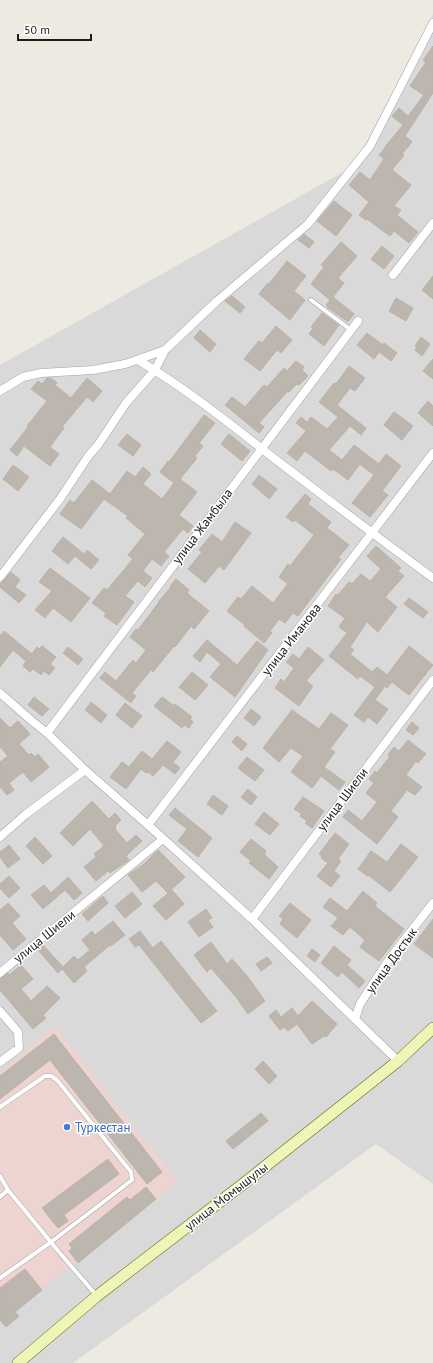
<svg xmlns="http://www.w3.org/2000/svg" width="433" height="1363" font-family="'PT Sans',sans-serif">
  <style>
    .residential { fill: #dad9d9 }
    .commercial { fill: #edd4d1 }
    .building { fill: #bdb6af; stroke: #bdb1a5 }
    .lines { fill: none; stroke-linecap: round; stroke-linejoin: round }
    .lane-casing { stroke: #a3a3a3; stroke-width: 5 }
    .street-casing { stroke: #a3a3a3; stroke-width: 9 }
    .secondary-casing { stroke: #5b6b0b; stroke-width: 12 }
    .lane { stroke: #fff; stroke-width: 4 }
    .street { stroke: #fff; stroke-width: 8 }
    .secondary { stroke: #eff5b7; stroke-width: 11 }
    .shop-dot { fill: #3f7fe0; stroke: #fff; stroke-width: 1.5 }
    .labels { text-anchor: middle; stroke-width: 3; stroke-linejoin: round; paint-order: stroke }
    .street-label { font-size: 13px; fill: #1c1c1c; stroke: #fff }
    .shop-label { font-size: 13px; fill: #366cbe; stroke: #fff; text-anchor: start }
  </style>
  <rect width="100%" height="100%" fill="#edeae2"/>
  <path class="residential" d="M433,14v1170l-57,-40 -303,219h-73v-998l354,-199z"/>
  <path class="commercial" d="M55,1026l123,156 -178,139v-249z"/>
  <path class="building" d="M433,46v47l-28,43 7,6 -10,12 2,1 -12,15 19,15 -17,21 7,4 -4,5 21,17 -9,11 -15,-12 -4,5 -23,-17 -1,1 -7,-5 10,-13 -20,-17 11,-13 10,8 14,-21 -5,-4 6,-7h-1l19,-23 -11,-9 7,-8 9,8 16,-21 -14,-9 16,-24 -3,-2z
    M334,201l18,14 -16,21 -19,-15z
    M304,234l10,8 -5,6 -11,-8z
    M341,242l16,14 -19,22 6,5 -11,14 21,17 -6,8 -21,-15 1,-1 -2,-1 4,-5 -19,-16 13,-17 -3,-2z
    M382,246l12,10 -10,13 -13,-10z
    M287,261l19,15 -12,15 11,9 -15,20 -31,-26 9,-11 1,1z
    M433,276v23l-11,-9z
    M232,296l13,11 -5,6 -15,-12z
    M396,298l17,10 -7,13 -17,-10z
    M322,313l17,12 -15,21 -15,-12 4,-6 -2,-1z
    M276,326l16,14 -11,13 -4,-3 -17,21 -16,-12 15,-18 3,2z
    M200,330l16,14 -6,8 -16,-14z
    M367,333l16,12 1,-2 13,10 -6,8 -12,-9 -5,7 -17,-14z
    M421,337l9,7 -8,12 -7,-6 2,-3 -2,-1z
    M433,359v20l-10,-8z
    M296,361l8,6 -2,3 6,6 -9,9 -2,-1 -8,8 -1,-1 -29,32 5,4 -5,6 -34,-28 7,-8 13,10 19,-22 3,2 17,-19 3,3z
    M349,366l16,12 -10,13 -5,-3 -13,17 29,23 -5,7 -11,-9 -21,24 13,10 12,-15 25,19 7,-10 15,12 -19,25 6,4 -18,22 -18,-14 22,-28 -14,-11 -12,16 -15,-11 -2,2 -26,-20 -8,10 -10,-8 19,-22 -10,-8 5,-6 6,5 4,-5 16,12 11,-12 -19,-15 15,-19 2,1z
    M47,378h4l6,5 -2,2 16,13 16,-20 15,13 -9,11 -6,-5 -25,30 2,1 -14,19 9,7 -9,12 -26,-20 -7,10 -7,-6 18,-23 -1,-1 20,-25 -16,-12 7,-8 4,3z
    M428,401l5,5v20l-15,-13z
    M394,412l19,14 -11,14 -18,-15z
    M204,415l11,8 -16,20 4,3 -8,10 2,2 -17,21 17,13 -18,23 14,11 -5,7 -5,-4 -19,23 5,4 -8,10 -9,-7 -9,12 9,7 -7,9 -7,-6 -13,15 9,6 -17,23 -13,-9 2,-3 -14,-10 12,-15 3,2 26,-31 -5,-4 17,-21 -19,-16 2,-2 -24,-17 -23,30 -21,-15 10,-14 4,3 18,-23 18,14 17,-23 8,6 8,-10 8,7 -8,10 19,15 12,-16 -14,-11 8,-11 1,1z
    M127,434l14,11 -8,11 -15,-11z
    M229,434l21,17 -8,10 -21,-17z
    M13,465l16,12 -11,14 -15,-12z
    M259,475l18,14 -8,10 -17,-15z
    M305,494l6,5 -3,5 23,18 -4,6 22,17 -11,13 3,1 -43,57 -5,-3 -8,10 -6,-4 -9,12 2,2 -8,10 -20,-17 1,-1 -18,-14 11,-14 3,2 11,-13 21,17 15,-19 -9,-7 9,-13 2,2 24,-31 -19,-15 -2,2 -7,-5z
    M235,522l16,11 -27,37 -5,-4 -14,17 -17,-14 14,-17 -3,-2 13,-16 10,8z
    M63,537l21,17 3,-4 12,10 -8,9 -16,-13 -7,8 -16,-13z
    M376,546l25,22 -3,3 6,5 -19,21 12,10 -19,25 -11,-10 -17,25 4,3 -4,4 22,18 5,-5 10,8 22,-29 24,19 -24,30 -17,-13 -5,6 -2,-2 -10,14 13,9 -11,15 -9,-7 -4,5 -10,-7 21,-28 -15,-11 -2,3 -29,-23 18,-23 -8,-6 6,-9 -17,-12 8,-12 2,1 11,-13 3,2 9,-10 9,7 11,-12 -14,-13z
    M50,568l40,30 -19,24 -18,-14 -8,10 -10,-8 17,-19 -13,-9z
    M11,572l9,8 -5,7 11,8 -7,8 -19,-16v-3z
    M176,579l13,11 -2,3 22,18 -15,18 -3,-3 -16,21 -1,-1 -21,26 -2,-2 -19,23 4,3 -5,7 -31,-25 5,-6 11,9 17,-21 3,3 10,-13 -16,-13 6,-8 2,1 21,-28h-1l13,-15 -1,-1z
    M409,598l19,14 -5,6 -19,-14z
    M4,631l28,23 5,-7 2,2 3,-3 14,11 -6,7 5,4 -6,7 -5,-4 -3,4 -8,-6 -3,3 -7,-6 3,-5 -13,-11 -13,17v-31z
    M207,640l30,25 20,-24 11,9 -33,47 -25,-20 11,-13 -14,-12 -7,10 -7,-6z
    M68,647l15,12 -5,6 -15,-12z
    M308,647l16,13 -18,21 7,5 -14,20 -24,-18 6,-9 3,3 10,-14 -8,-6 7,-8 6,5z
    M192,672l16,13 -13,15 -16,-13z
    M34,697l15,12 -7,7 -14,-11z
    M162,697l12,9 1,-2 17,13 -2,2 3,3 -4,6 -5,-3 -2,3 -28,-22z
    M91,702l16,13 -6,8 -16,-13z
    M125,703l17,13 -10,12 -16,-13z
    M251,709l10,8 -7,9 -10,-8z
    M292,710l27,19 12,-16 17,12 -18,24 5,3 -11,15 21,15 -6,8 -18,-14 -9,12 -21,-16 12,-16 -12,-8 -12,14 -16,-14z
    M0,718l10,10 8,-7 12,13 -11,10 10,11 2,-2 4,4 3,-3 11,13 -18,15 -8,-10 -14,11 5,7 -7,5 -7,-8v-25l8,-6 -8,-9z
    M412,722l7,6 -6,7 -7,-5z
    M237,736l10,8 -5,7 -10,-9z
    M408,740l18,14 -8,9 -2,-2 -10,14 16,12 -7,8 -8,-5 -16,21 7,6 -21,27 -34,-27 5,-7 14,11 15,-19 -11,-9 8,-10 -5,-4 6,-8 2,2 13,-17 -2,-1 6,-8 5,4z
    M167,741l14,11 -8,10 7,6 -5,6 -12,-9 -10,11 -5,-4 -2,1 -5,-4 -15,20 -16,-12 12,-15 7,5 13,-16 10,8z
    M247,757l17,13 -9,11 -17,-13z
    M248,789l9,8 -6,8 -10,-8z
    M213,795l15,11 -6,9 -15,-11z
    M303,797l21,14 -12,17 -7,-5 2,-2 -7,-5 2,-2 -8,-5z
    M92,801l17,18 6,-6 6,7 -6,6 1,1 -1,2 12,14 9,-8 6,6 -16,15 3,4 -19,13 -2,-2 -12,10 -12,-14 12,-10 -2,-3 10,-8 -3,-4 -11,-13 -17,17 -13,-13z
    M175,808l37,30 -14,19 -20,-16 9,-12 -18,-14z
    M264,812l15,12 -9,11 -15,-11z
    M335,833l14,11 -11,15 3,2 -7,10 6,5 -9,11 -14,-11 11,-13 -7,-5 1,-2 -3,-2z
    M35,837l17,19 -9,8 -17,-18z
    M251,839l15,12 -2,3 14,13 -9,12 -20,-16 2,-2 -11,-9z
    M401,844l17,13 -28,35 -22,-17 -1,1 -9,-7 13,-18 16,11z
    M9,845l11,14 -12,9 -8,-11v-5z
    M158,850l27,27 -17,16 -12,-12 -14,11 -14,-17 17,-12z
    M9,876l11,12 -11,10 -9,-10v-4z
    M68,877l14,16 -8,7 -9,-10 -22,19 -12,-14 13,-10 7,8z
    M172,890l12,14 -18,16 -13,-14z
    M363,891l14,12 -2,3 29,23 -25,32 -19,-14 5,-7 -15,-13 -7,8 -12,-9 7,-8 -15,-11 7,-9 17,13z
    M132,892l10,12 -17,14 -10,-12z
    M103,896l5,7 -20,18 -6,-7z
    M8,903l12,13 -8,7 14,16 -13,11 -13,-15v-25z
    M290,903l21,17 -14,18 -17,-14 3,-5 -4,-3z
    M206,909l6,9 -4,2 5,7 -14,10 -11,-15z
    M433,919v39l-19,-14z
    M113,921l12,14 -14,11 -1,-1 -26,22 3,4 -13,12 -12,-14 -4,4 -20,-23 5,-5 20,22 11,-11 4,4 12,-10 -8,-10 10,-9 3,4z
    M140,931l13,17 8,-7 56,70 -16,12 -62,-78 -4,2 -6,-8z
    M211,942l16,22 5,-5 16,18 17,24 -17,13 -12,-17 -25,-29 -4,4 -13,-17z
    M334,946l17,14 -4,5 18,16 -6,7 -17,-16 -4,5 -17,-14z
    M312,949l8,6 -5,7 -8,-6z
    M267,957l5,6 -11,8 -5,-7z
    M21,965l12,14 -12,10 10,12 16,-15 13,12 -17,17 3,3 -13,11 -33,-39v-11l8,-6 1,2z
    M312,1001l25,23 -11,13 -2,-1 -12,8 -15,-20 -9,7 -4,-4 -4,3 -11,-14 7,-6 5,7 11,-9 6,8z
    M54,1034l108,138 -15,12 -97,-124 -50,39v-23z
    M263,1061l14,15 -8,8 -14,-15z
    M261,1113l7,8 -35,28 -7,-8z
    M108,1159l11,15 -55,41 4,6 -10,7 -16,-20z
    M146,1187l10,12 -78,64 -9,-12 3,-3 -3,-4 58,-47 3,3z
    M25,1269l17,21 -27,22 4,4 -13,11 -6,-7v-32z"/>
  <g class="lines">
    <g class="lane-casing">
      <path id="lane" d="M311,300l40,30
        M0,1107l45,-31h6l6,4 74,92 1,8 -81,62 -51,36
        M0,1176l8,14 51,62 38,44
        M0,1197l8,-7"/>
    </g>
    <g class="street-casing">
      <path id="street" d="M393,275l40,-52
        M138,360c47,28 90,62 133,96 54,41 107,82 162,122
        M0,391l23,-14 18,-4 52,-3 32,-6 40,-14 52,-49 91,-77 62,-78 63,-123
        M0,577l60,-78 29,-44 9,-10 28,-42 29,-33 10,-20
        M0,693l32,28 15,12 38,37 63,55 104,94 146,142
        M47,733l311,-412
        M148,825l285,-372
        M0,837l25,-22 60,-45
        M252,919l181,-239
        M0,973l163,-134
        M0,1011l18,21 1,16 -19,14
        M355,1019l5,-15 30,-46 43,-55"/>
    </g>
    <g class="secondary-casing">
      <path id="secondary" d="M18,1363l79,-67 146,-112 155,-123 35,-33"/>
    </g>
    <use href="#lane" class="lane"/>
    <use href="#street" class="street"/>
    <use href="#secondary" class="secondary"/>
  </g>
  <circle class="shop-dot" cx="67" cy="1127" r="4"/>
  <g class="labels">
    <g class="street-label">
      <text transform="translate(202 526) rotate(-53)" y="5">улица Жамбыла</text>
      <text transform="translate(291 639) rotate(-52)" y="5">улица Иманова</text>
      <text transform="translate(342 799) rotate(-53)" y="5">улица Шиели</text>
      <text transform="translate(44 936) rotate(-39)" y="5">улица Шиели</text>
      <text transform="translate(391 960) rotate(-54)" y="5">улица Достык</text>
      <text transform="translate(226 1196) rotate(-38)" y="5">улица Момышулы</text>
    </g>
    <g class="shop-label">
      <text x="75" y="1132">Туркестан</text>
    </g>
  </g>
  <path d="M18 34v6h73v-6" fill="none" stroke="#1c1c1c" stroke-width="2"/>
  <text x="24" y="34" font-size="12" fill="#1c1c1c" stroke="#ffffff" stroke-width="3" paint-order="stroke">50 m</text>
</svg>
